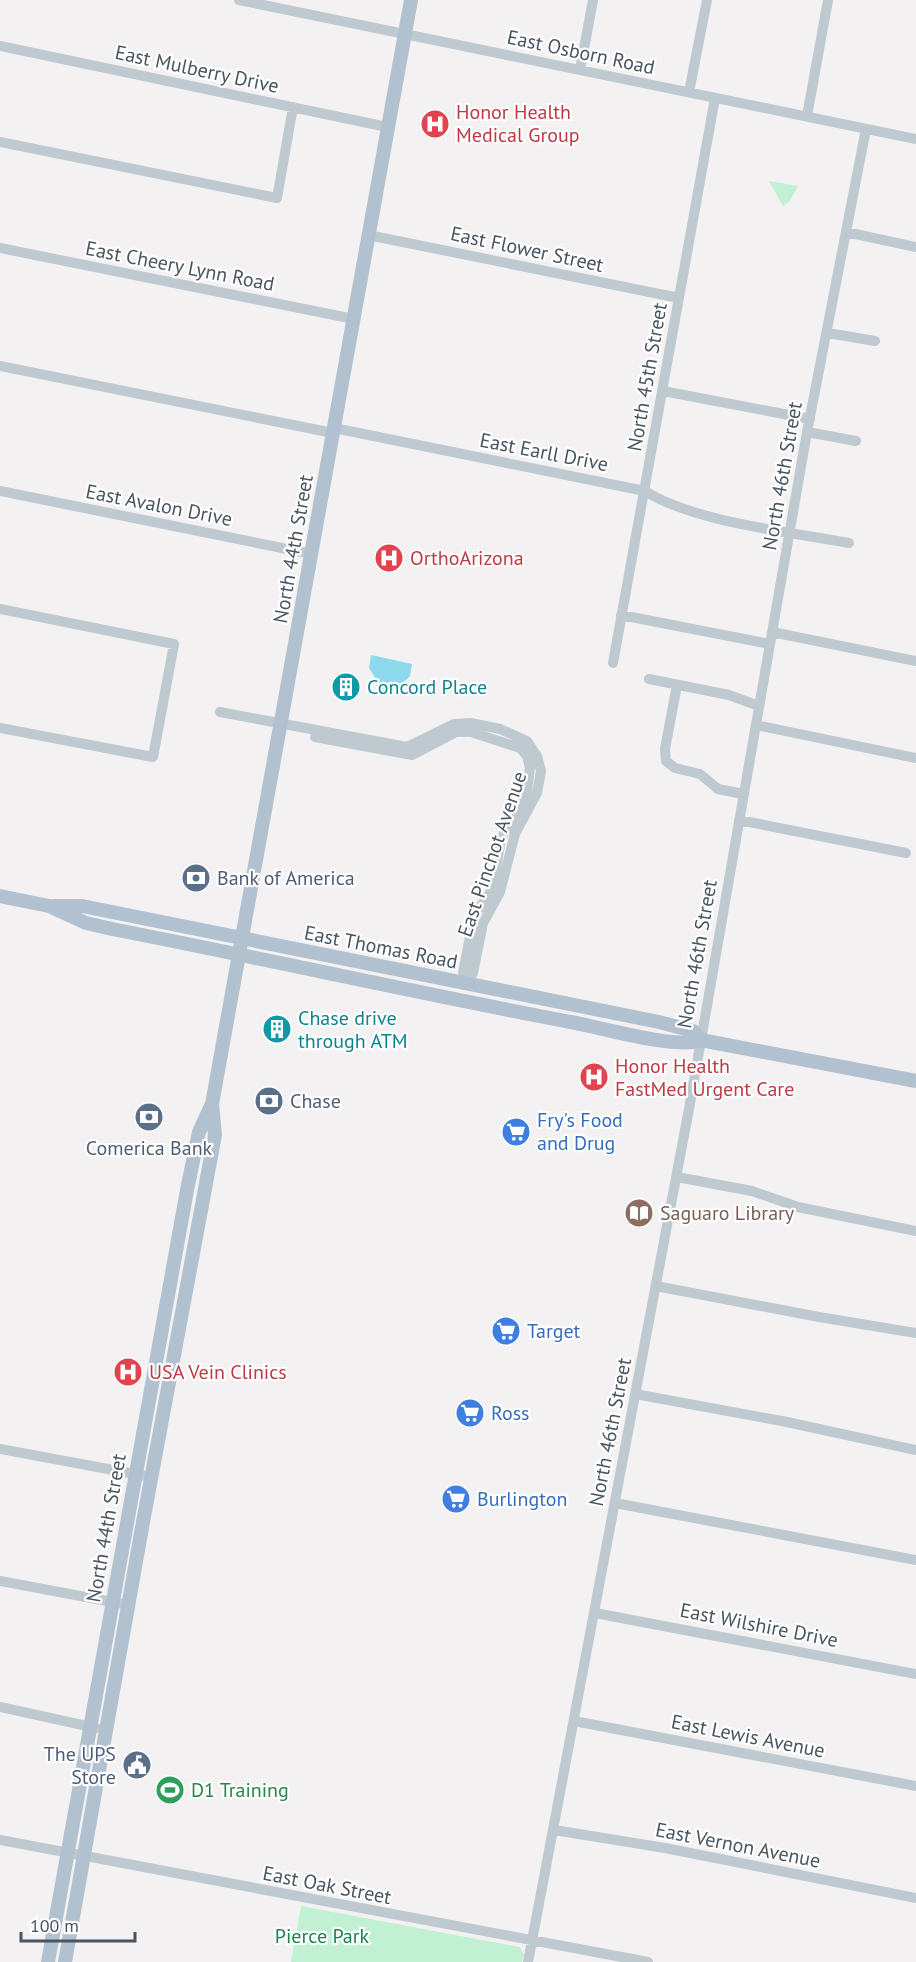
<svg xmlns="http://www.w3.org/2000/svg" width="916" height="1962" font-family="'PT Sans',sans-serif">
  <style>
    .green { fill: #c1f0d3 }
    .water { fill: #8edaed }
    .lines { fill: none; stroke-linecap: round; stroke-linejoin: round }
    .minor { stroke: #bfc9d0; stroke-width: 10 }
    .major { stroke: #b1c1d0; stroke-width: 14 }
    .labels { text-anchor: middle; stroke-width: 4.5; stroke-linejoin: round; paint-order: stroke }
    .street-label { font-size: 20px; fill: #49555f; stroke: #fff }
    .health-label { font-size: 20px; fill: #be3a42; stroke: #fff; text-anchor: start }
    .culture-label { font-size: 20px; fill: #0d838f; stroke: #fff; text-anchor: start }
    .service-label { font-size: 20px; fill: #4e5e75; stroke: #fff; text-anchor: start }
    .shop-label { font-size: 20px; fill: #366cbe; stroke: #fff; text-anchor: start }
    .education-label { font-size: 20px; fill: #785e54; stroke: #fff; text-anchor: start }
    .leisure-label { font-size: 20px; fill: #27864d; stroke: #fff; text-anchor: start }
    .park-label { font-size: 20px; fill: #17834c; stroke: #fff }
  </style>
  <rect width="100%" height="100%" fill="#f4f1f2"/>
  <path class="green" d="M769,181l29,5 -8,15 -7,5z
    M301,1906l219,41 4,7 -2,8h-231z"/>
  <path class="water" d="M371,655l41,9 -2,12 -12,12 -7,-3 -4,7h-3l-15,-24z"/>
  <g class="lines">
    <path class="minor" d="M239,0l677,139
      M0,46l387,81
      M580,70l13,-70
      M689,92l18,-92
      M807,116l21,-116
      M0,142l277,56 16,-91
      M846,232l70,15
      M368,235l311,63
      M0,248l354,71
      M828,333l47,8
      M0,366l333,67
      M663,391l147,28
      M334,428l311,63c49,31 145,41 204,52
      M807,432l49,9
      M0,491l312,63
      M0,609l174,35 -21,113 -153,-29
      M621,615l149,29
      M772,632l144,29
      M613,663l102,-565
      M649,679l80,16 30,11
      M677,685l-12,64 1,12 9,7 25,6 18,15 25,5
      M220,712l187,35 47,-23 17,-1 29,6 27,12 10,15 4,15 -4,22 -22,41 -15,58 -17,31 -10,50 -7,11
      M756,725l160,33
      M315,737l97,18 44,-23h15l49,16 7,8 3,12 -3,23 -26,48 -9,51 -18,26 -11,57 3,11
      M739,820l167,33
      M677,1177l75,14 46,16 118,24
      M656,1286l163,31 97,16
      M635,1394l152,28 129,28
      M0,1449l151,28
      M615,1503l301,57
      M0,1581l128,24
      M595,1613l321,61
      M0,1707l96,21
      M574,1721l342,65
      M554,1830l111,18 251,50
      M0,1840l648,122
      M528,1962l161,-853 118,-677 59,-303"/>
    <path class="major" d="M0,896l49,10 37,17 26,6c155,30 309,65 464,94 26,5 104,27 125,17l215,41
      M54,906h28l577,116 34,9 8,9
      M48,1962l139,-772 12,-58 12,-26
      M65,1962l78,-440 72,-387 -3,-31 199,-1104"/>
  </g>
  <defs>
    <g id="hospital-disc" transform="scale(1.5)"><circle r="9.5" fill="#e0444e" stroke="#fff"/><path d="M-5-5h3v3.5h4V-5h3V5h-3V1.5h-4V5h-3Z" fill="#fff"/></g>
    <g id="building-disc" transform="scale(1.5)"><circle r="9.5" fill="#0f9aa8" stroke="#fff"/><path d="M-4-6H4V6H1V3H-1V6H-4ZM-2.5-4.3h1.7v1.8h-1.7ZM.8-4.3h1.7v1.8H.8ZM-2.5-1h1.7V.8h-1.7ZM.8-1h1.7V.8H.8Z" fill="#fff"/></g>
    <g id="bank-disc" transform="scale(1.5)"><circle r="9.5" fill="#5c6f8a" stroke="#fff"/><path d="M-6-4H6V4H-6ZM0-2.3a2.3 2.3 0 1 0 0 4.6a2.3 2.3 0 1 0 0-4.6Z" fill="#fff"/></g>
    <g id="supermarket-disc" transform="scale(1.5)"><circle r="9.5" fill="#3f7fe0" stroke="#fff"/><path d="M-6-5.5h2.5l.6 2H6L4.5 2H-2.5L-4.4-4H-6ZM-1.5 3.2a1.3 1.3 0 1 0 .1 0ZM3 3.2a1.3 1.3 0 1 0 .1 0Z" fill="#fff"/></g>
    <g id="library-disc" transform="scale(1.5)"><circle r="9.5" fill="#8d6e63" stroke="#fff"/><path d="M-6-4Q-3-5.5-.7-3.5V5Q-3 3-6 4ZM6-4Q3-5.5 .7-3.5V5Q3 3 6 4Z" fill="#fff"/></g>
    <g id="civic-disc" transform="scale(1.5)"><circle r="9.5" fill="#5c6f8a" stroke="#fff"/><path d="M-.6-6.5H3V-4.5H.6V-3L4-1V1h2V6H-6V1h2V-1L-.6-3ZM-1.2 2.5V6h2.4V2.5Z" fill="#fff"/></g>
    <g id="stadium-disc" transform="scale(1.5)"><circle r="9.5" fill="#2e9e5b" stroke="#fff"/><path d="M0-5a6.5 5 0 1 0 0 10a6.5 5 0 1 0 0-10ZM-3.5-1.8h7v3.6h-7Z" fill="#fff"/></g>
  </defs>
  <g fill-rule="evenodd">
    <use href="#hospital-disc" x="435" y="124"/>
    <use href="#hospital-disc" x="389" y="558"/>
    <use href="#building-disc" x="346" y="687"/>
    <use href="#bank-disc" x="196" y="878"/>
    <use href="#building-disc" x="277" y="1029"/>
    <use href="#hospital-disc" x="594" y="1077"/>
    <use href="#bank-disc" x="269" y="1101"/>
    <use href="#bank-disc" x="149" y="1117"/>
    <use href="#supermarket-disc" x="516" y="1132"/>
    <use href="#library-disc" x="639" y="1213"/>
    <use href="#supermarket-disc" x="506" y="1331"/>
    <use href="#hospital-disc" x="128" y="1372"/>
    <use href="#supermarket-disc" x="470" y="1413"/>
    <use href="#supermarket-disc" x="456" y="1499"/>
    <use href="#civic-disc" x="137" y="1765"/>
    <use href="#stadium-disc" x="170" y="1790"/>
  </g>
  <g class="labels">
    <g class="street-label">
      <text transform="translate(581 52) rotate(12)" y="7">East Osborn Road</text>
      <text transform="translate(197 69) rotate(12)" y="7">East Mulberry Drive</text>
      <text transform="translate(527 249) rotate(12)" y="7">East Flower Street</text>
      <text transform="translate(180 266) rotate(11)" y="7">East Cheery Lynn Road</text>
      <text transform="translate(647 377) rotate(-80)" y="7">North 45th Street</text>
      <text transform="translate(544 452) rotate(11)" y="7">East Earll Drive</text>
      <text transform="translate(782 476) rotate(-80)" y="7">North 46th Street</text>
      <text transform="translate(159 505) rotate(11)" y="7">East Avalon Drive</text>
      <text transform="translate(293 549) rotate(-80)" y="7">North 44th Street</text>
      <text transform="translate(492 854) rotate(-71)" y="7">East Pinchot Avenue</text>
      <text transform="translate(381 947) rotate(11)" y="7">East Thomas Road</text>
      <text transform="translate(697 954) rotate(-80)" y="7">North 46th Street</text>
      <text transform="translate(610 1432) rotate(-79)" y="7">North 46th Street</text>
      <text transform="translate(106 1528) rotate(-80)" y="7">North 44th Street</text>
      <text transform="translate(759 1625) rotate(11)" y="7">East Wilshire Drive</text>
      <text transform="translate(748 1736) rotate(11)" y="7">East Lewis Avenue</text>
      <text transform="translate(738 1845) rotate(11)" y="7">East Vernon Avenue</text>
      <text transform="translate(327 1885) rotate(11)" y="7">East Oak Street</text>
    </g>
    <g class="health-label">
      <text x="456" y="119">Honor Health<tspan x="456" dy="23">Medical Group</tspan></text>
      <text x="410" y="565">OrthoArizona</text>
      <text x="615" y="1073">Honor Health<tspan x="615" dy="23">FastMed Urgent Care</tspan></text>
      <text x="149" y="1379">USA Vein Clinics</text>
    </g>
    <g class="culture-label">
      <text x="367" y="694">Concord Place</text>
      <text x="298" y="1025">Chase drive<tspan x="298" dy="23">through ATM</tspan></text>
    </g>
    <g class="service-label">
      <text x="217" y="885">Bank of America</text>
      <text x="290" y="1108">Chase</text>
      <text x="149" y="1155" text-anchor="middle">Comerica Bank</text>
      <text x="116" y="1761" text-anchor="end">The UPS<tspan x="116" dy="23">Store</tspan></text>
    </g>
    <g class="shop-label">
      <text x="537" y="1127">Fry's Food<tspan x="537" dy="23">and Drug</tspan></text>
      <text x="527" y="1338">Target</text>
      <text x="491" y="1420">Ross</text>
      <text x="477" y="1506">Burlington</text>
    </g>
    <g class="education-label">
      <text x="660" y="1220">Saguaro Library</text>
    </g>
    <g class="leisure-label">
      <text x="191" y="1797">D1 Training</text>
    </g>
    <g class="park-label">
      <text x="322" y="1943">Pierce Park</text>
    </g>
  </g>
  <path d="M21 1932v9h114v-9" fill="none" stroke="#49555f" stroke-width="3"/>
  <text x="30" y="1932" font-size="18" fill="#49555f" stroke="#ffffff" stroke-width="4.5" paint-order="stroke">100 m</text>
</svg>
